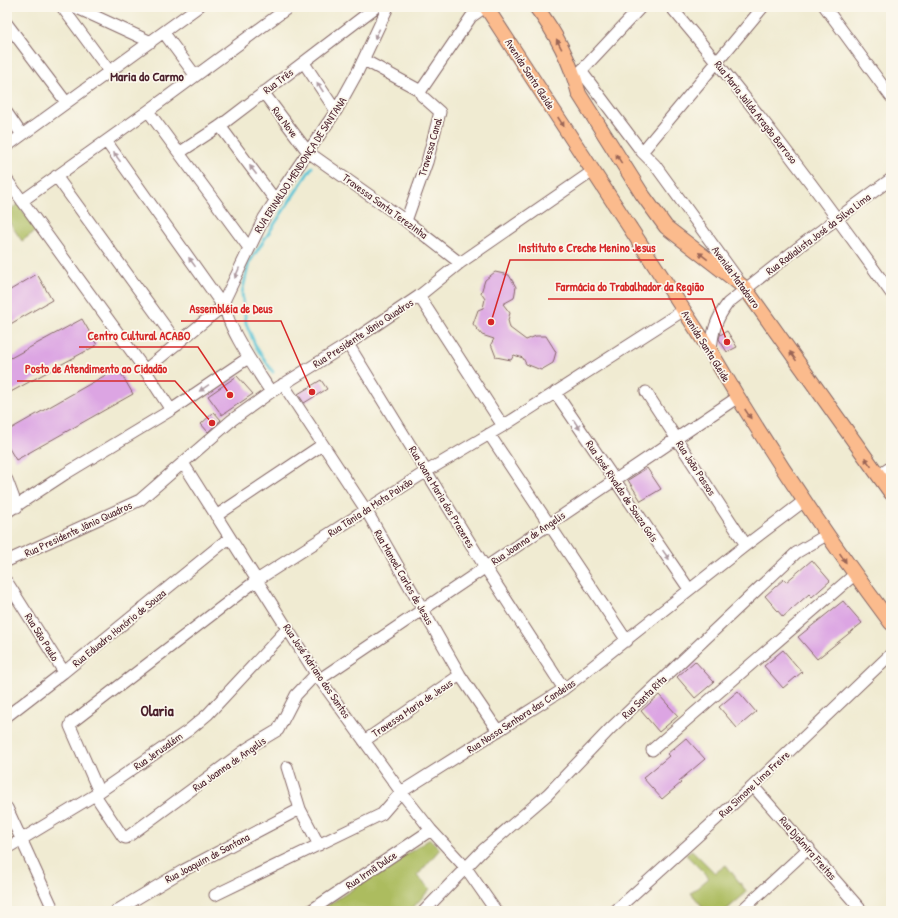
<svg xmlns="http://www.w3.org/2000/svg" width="898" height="918" font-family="'Patrick Hand',sans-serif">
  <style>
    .green { fill: #acbc5f; stroke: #7b6e45 }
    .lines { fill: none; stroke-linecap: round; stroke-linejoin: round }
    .stream { stroke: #5ac4d6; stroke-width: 3 }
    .building { fill: #dca5e3 }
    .minor-casing { stroke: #846665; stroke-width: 13 }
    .major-casing { stroke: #846665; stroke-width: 16 }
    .minor { stroke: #fff; stroke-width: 11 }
    .major { stroke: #fbbb8d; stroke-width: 14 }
    .oneway { fill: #ae9aa0 }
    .oneway2 { fill: #9a6557 }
    .labels { text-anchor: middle; stroke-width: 3.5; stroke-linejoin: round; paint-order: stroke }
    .street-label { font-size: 11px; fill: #4a1f2b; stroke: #fbf7ec }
    .quarter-label { font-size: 13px; font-weight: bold; fill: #4a1f2b; stroke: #fbf7ec }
    .district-label { font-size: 15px; font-weight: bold; fill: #4a1f2b; stroke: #fbf7ec }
    .leader { fill: none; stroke: #d62828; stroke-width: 1.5 }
    .callout-dot { fill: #d62828; stroke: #fbf7ec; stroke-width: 1.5 }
    .callout-label { font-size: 12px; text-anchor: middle; font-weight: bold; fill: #d62828; stroke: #fbf7ec; stroke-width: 3.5; stroke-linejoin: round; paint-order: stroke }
  </style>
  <rect width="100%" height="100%" fill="#fbf7ec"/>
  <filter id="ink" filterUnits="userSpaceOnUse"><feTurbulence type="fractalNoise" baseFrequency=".025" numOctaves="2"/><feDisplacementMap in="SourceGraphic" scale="8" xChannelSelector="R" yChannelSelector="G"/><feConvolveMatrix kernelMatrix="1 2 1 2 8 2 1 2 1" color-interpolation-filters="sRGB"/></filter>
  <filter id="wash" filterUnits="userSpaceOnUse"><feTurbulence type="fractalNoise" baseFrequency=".012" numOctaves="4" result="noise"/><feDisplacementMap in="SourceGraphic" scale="16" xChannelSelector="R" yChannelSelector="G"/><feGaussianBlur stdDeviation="0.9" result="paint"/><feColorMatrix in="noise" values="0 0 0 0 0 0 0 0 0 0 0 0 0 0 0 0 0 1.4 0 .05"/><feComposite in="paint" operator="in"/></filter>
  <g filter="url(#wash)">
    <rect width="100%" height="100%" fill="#f0ebd2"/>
    <path class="green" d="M18,204l19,26 -15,11 -15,-22v-7z
      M430,839l10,10 -23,27 13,13 -20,22h-91z
      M692,850l23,23 11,-8 21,27 -22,19h-19l-15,-18 18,-15 -23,-23z"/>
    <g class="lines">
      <path class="stream" d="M273,372l-17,-25 -10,-24 -4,-30 7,-30 63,-96"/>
    </g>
    <g id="blocks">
      <path class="building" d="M495,272l14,3 7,12 -2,11 -11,6 7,9 -2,7 2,8 16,12 10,-4h10l10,16 -3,11 -12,7 -15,-6 -3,-6 -9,-3 -3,5 -15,-3 -5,-13 3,-5 -12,-4 -9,-11 5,-14 5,-2 2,-9 -4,-6 4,-13z
        M37,274l15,26 -45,26v-34z
        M82,319l15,26 -90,49v-34z
        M727,331l10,16 -10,5 -8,-13 1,-4z
        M118,368l15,26 -117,66 -9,-15v-14z
        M237,376l16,18 -31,21 -14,-19z
        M321,380l6,9 -23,14 -6,-9z
        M214,412l7,8 -13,12 -7,-8z
        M647,468l14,21 -20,12 -13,-21z
        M812,560l18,21 -18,16 -3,-3 -26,23 -18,-21 19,-17 2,3z
        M843,601l19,22 -45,36 -19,-22z
        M783,650l19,22 -19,16 -19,-22z
        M695,661l19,21 -19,16 -18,-21z
        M738,691l18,21 -19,16 -18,-21z
        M659,695l19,21 -19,16 -18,-21z
        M686,738l19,21 -26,22 2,2 -19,16 -19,-21 26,-22 -2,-2z"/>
    </g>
  </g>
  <g filter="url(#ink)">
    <use href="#blocks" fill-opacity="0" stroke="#846665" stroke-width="1"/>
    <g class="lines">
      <g class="minor-casing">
        <path id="minor" d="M62,7l48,65
          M75,7l76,35
          M671,7c78,92 150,188 220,286
          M825,7l66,90
          M7,24l59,78
          M164,33l31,42
          M364,60l57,31
          M304,63l32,48
          M581,71l60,-64
          M574,77l7,-6 61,81 13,13 82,113
          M263,92l45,60 98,69 54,42
          M148,111l101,137
          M7,113l15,22
          M220,126l56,75
          M106,141l117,165 -78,64
          M7,146l191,-139
          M642,152l121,-145
          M179,153l41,-27 156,-119
          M56,176l122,168
          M7,180l138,190 26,40
          M22,201l126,-90 141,-104
          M406,221l21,-59 13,-50 -18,-16 -2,-4 51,-75 14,-10
          M419,296l84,130
          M348,344l137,223 79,122
          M711,352c1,-20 5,-33 17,-49l76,-60 87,-64
          M283,384l83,126 94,165 38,56
          M271,392c-11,-17 -51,-74 -46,-93l39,-81 20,-31 52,-76 21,-38 31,-66
          M555,392l134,197
          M646,392l100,153
          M489,434l138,207
          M183,463l133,211 85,118 30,38 35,38 30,43
          M878,476l13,-9
          M7,480l10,27
          M7,512l58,-38 106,-64 77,-52
          M216,516l106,-71
          M7,561l133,-61 92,-80 39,-28 77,-48 71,-48 41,-33 133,-92
          M7,582l57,90
          M320,679l418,-282
          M7,716l57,-44 165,-134
          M364,741l96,-66
          M652,750l202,-175
          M287,767l13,42 19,36
          M753,786l109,125
          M99,792l-29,-66 1,-3 186,-143 170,-109 76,-45 181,-116
          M95,795l28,42 3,1 122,-90 30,-18 18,-35 20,-21
          M7,808l47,103
          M7,848l88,-53 94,-65 19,-16 80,-86
          M215,895l167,-81 19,-22 163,-103 182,-144 58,-44
          M116,911l68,-41 116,-61
          M310,911l121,-81
          M424,911l59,-61 65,-56 63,-66 185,-175 32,-19
          M615,911l138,-125 138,-132
          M741,911l68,-63"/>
      </g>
      <g class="major-casing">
        <path id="major" d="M486,7l225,345c54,93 115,184 180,271
          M536,7c20,26 35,56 43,87l63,100 24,33 79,61 146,205"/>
      </g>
      <use href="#minor" class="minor"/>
      <use href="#major" class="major"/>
    </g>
    <defs><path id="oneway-solid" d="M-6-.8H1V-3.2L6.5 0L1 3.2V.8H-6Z"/></defs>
    <g class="oneway">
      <use href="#oneway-solid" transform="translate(377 34) rotate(116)"/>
      <use href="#oneway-solid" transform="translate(320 87) rotate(-124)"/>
      <use href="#oneway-solid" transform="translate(117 157) rotate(-126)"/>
      <use href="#oneway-solid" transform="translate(253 170) rotate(-127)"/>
      <use href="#oneway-solid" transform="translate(192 262) rotate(-126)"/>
      <use href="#oneway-solid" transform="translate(237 273) rotate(114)"/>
      <use href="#oneway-solid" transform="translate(204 388) rotate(146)"/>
      <use href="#oneway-solid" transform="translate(577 425) rotate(56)"/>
      <use href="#oneway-solid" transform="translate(666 555) rotate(55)"/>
    </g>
    <g class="oneway2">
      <use href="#oneway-solid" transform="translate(559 44) rotate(-118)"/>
      <use href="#oneway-solid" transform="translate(561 122) rotate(57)"/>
      <use href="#oneway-solid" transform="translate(619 159) rotate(-122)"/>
      <use href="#oneway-solid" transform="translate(703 256) rotate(-142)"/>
      <use href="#oneway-solid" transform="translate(793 356) rotate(-125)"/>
      <use href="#oneway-solid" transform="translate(748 414) rotate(57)"/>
      <use href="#oneway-solid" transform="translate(868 462) rotate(-125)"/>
      <use href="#oneway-solid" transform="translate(843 558) rotate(56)"/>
    </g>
  </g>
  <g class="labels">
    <g class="street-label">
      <text transform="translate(530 74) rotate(57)" y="4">Avenida Santa Gleide</text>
      <text transform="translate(278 81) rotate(-37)" y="4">Rua Três</text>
      <text transform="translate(756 112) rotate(52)" y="4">Rua Maria Jailda Aragão Barroso</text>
      <text transform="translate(285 122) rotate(53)" y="4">Rua Nove</text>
      <text transform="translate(430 147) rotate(-74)" y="4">Travessa Canal</text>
      <text transform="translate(300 165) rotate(-57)" y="4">RUA ERINALDO MENDONÇA DE SANTANA</text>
      <text transform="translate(385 206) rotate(36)" y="4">Travessa Santa Terezinha</text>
      <text transform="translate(818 234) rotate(-37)" y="4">Rua Radialista José da Silva Lima</text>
      <text transform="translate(736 277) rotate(54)" y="4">Avenida Matadouro</text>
      <text transform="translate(363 333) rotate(-33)" y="4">Rua Presidente Jânio Quadros</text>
      <text transform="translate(706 346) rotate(58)" y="4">Avenida Santa Gleide</text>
      <text transform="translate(696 468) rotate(57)" y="4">Rua João Passos</text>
      <text transform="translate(622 491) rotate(56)" y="4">Rua José Rivaldo de Souza Goís</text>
      <text transform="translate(442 497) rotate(59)" y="4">Rua Joana Maria dos Prazeres</text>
      <text transform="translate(370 507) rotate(-33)" y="4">Rua Tânia da Mota Paixão</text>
      <text transform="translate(78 529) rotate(-25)" y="4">Rua Presidente Jânio Quadros</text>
      <text transform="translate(528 538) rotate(-34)" y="4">Rua Joanna de Angelis</text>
      <text transform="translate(404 577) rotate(60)" y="4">Rua Manoel Carlos de Jesus</text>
      <text transform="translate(119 628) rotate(-39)" y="4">Rua Eduadro Honório de Souza</text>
      <text transform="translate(42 637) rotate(58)" y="4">Rua São Paulo</text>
      <text transform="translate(317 671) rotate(56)" y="4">Rua José Adriano dos Santos</text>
      <text transform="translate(644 697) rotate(-44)" y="4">Rua Santa Rita</text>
      <text transform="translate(412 708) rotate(-34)" y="4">Travessa Maria de Jesus</text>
      <text transform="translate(521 716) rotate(-33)" y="4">Rua Nossa Senhora das Candeias</text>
      <text transform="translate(158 751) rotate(-35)" y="4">Rua Jerusalém</text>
      <text transform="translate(229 764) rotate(-35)" y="4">Rua Joanna de Angelis</text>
      <text transform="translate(754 784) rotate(-43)" y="4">Rua Simone Lima Freire</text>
      <text transform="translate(808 848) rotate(49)" y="4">Rua Djalmira Freitas</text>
      <text transform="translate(207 858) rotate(-28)" y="4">Rua Joaquim de Santana</text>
      <text transform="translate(371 870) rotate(-34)" y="4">Rua Irmã Dulce</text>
    </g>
    <g class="quarter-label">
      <text x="147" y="81">Maria do Carmo</text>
    </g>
    <g class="district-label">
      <text x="157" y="716">Olaria</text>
    </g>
  </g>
  <path class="leader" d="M491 322L510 260H664M727 342L712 299H548M312 392L281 321H181M230 395L198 347H79M212 423L175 381H17"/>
  <g class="callout-dot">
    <circle cx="491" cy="322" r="4"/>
    <circle cx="727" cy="342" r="4"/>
    <circle cx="312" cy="392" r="4"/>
    <circle cx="230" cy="395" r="4"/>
    <circle cx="212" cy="423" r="4"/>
  </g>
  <g class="callout-label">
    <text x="587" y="252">Instituto e Creche Menino Jesus</text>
    <text x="630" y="291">Farmácia do Trabalhador da Região</text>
    <text x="231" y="313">Assembléia de Deus</text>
    <text x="139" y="340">Centro Cultural ACABO</text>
    <text x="96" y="373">Posto de Atendimento ao Cidadão</text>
  </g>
  <rect width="898" height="918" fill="none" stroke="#fbf7ec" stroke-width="24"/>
</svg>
